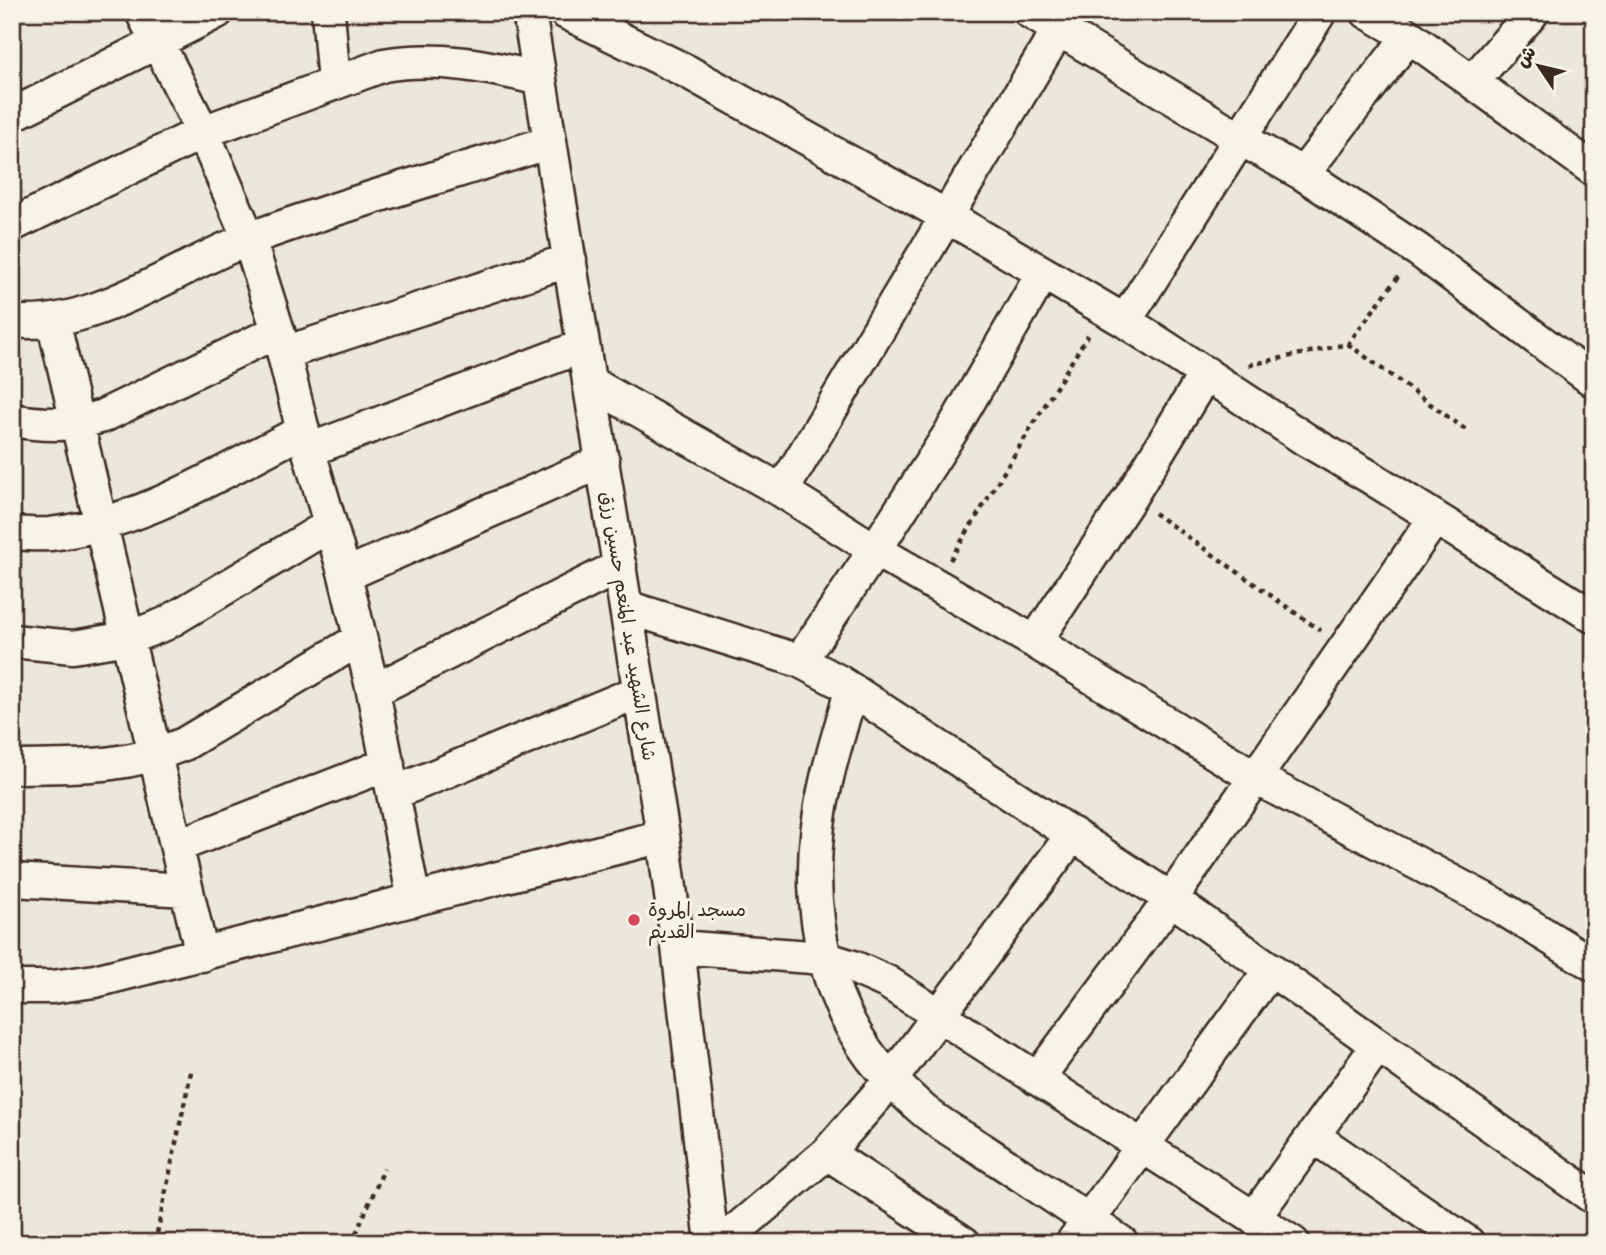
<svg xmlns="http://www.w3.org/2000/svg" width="1606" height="1255" font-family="'Shantell Sans','Playpen Sans Arabic',sans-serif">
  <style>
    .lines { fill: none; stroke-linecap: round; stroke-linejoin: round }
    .minor-casing { stroke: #3b2a1e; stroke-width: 37 }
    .path { stroke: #3b2a1e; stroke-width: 4.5; stroke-dasharray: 5 5; stroke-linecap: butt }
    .minor { stroke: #f7f3e8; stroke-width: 32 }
    .poi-dot { fill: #d1495b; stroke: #f7f3e8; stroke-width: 2.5 }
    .labels { text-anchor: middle; stroke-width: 6; stroke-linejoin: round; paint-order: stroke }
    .street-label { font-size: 19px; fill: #3b2a1e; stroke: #f7f3e8 }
    .poi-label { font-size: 19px; fill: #3b2a1e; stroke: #f7f3e8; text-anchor: start }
  </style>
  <rect width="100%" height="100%" fill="#ece7dc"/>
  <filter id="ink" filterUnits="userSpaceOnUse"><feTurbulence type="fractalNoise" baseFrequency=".0143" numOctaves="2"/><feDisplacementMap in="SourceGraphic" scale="14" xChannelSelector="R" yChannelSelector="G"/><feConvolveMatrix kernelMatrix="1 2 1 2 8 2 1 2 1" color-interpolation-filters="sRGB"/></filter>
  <g filter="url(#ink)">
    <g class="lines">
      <g class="minor-casing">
        <path id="minor" d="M142,12l61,120 46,107 29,92 25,100 42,144 28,116 41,209
          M328,12l6,71
          M529,12l134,824 15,111 34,296
          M565,12l123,60 260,145 177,104 183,120 62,36 224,140
          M1030,12l211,127 62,35 115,76 176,131
          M1367,12l42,24 185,134
          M1473,81l60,-69
          M12,115l205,-103
          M1303,174l106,-138
          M12,225l191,-93 181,-67c53,-9 104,1 156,14
          M53,320l149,635
          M12,321c79,10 167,-56 239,-83 98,-36 200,-64 299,-96
          M1125,321l195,-309
          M284,353l286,-93
          M589,382l193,109 93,59 160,92 221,136 244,129 94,58
          M12,420c35,6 58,6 91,-4l175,-85
          M309,450l274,-104
          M782,491l287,-479
          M12,533c13,1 26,2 38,1 91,-10 173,-63 253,-103
          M345,575l258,-114
          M626,607l174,54 38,20 333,218 423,299
          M12,641l61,6 55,-9 37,-14 165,-99
          M1035,642l96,-146 75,-123
          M800,661l75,-111 79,-123 89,-154
          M851,690c-8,31 -18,61 -25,92 -22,92 -13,197 45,275 15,19 34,37 52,53 20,17 45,30 66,44 45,30 89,59 133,89
          M373,691l247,-125
          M12,767c64,-1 112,2 172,-23l176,-105
          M394,793l246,-102
          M177,846l211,-82
          M12,880l175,10
          M678,947l146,11 29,9 34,15 406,261
          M12,987h40l43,-6 568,-145
          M1037,1079l134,-180 264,-381
          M1313,1136l155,107
          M827,1153l137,90
          M1254,1218l124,-173
          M721,1243l106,-90 64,-73 182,-246
          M1072,1243l199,-274"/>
      </g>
      <path class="path" d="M1348,344l118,86
        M1249,365l99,-21 53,-71
        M1154,513l167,118
        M950,560l138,-225
        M155,1243l37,-176
        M352,1243l32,-74"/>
      <use href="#minor" class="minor"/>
    </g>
  </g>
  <circle class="poi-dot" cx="634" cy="920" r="7"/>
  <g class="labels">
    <g class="street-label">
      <text transform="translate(629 626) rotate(81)" y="7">شارع الشهيد عبد المنعم حسين رزق</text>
    </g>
    <g class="poi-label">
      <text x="648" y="916">مسجد المروة<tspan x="648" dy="22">القديم</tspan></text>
    </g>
  </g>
  <rect width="1606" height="1255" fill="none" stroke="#f7f3e8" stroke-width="42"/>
  <rect x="21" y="21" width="1564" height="1213" fill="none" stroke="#3b2a1e" stroke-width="2.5" filter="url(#ink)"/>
  <g transform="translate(1539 66) rotate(305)" stroke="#f7f3e8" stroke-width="5" paint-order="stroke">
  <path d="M0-5L12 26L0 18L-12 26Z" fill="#3b2a1e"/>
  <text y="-10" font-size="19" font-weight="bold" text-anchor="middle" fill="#3b2a1e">ش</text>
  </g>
</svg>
